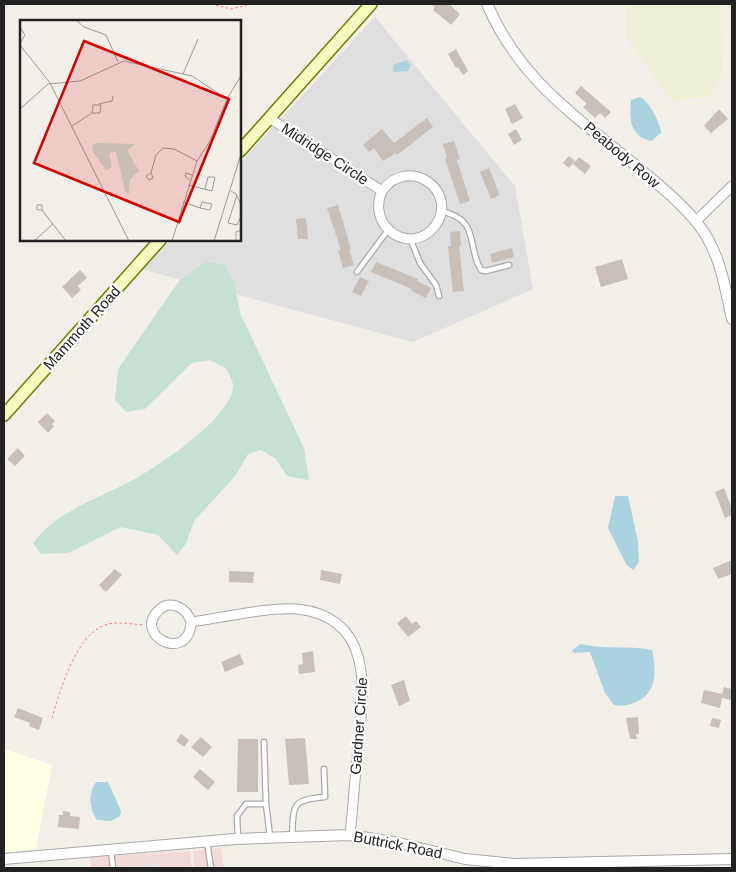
<svg xmlns="http://www.w3.org/2000/svg" width="736" height="872" font-family="Helvetica,sans-serif">
  <style>
    .residential { fill: #e0dfdf }
    .commercial { fill: #f2dad9 }
    .education { fill: #ffffe5 }
    .farmland { fill: #eef0d5 }
    .wetland { fill: #c6e0d4 }
    .parking { fill: #e2e2e2 }
    .water { fill: #aad3df }
    .building { fill: #c7bfb8 }
    .lines { fill: none; stroke-linecap: round; stroke-linejoin: round }
    .service-casing { stroke: #a9a9a9; stroke-width: 7 }
    .minor-casing { stroke: #a9a9a9; stroke-width: 11 }
    .tertiary-casing { stroke: #a9a9a9; stroke-width: 12 }
    .secondary-casing { stroke: #707d05; stroke-width: 14 }
    .path { stroke: #fa8072; stroke-width: 1; stroke-dasharray: 2.5 2.5; stroke-linecap: butt }
    .service { stroke: #fff; stroke-width: 4.5 }
    .minor { stroke: #fff; stroke-width: 9 }
    .tertiary { stroke: #fff; stroke-width: 10 }
    .secondary { stroke: #f7fabf; stroke-width: 11 }
    .labels { text-anchor: middle; stroke-width: 4.5; stroke-linejoin: round; paint-order: stroke }
    .street-label { font-size: 15px; fill: #222; stroke: #fff }
    .inset-road { fill: none; stroke: #9f9d99; stroke-width: 1 }
    .view { fill: #d40000; fill-opacity: 0.15; stroke: #d40000; stroke-width: 2.5 }
    .inset-edge { fill: none; stroke: #222; stroke-width: 2.5 }
  </style>
  <rect width="100%" height="100%" fill="#f2efe9"/>
  <path class="residential" d="M375,17l140,169 18,103 -120,53 -272,-73 27,-29h72v-77z"/>
  <path class="commercial" d="M221,848l3,20h-29l-2,-17z
    M190,851l2,17h-101l-1,-11z"/>
  <path class="education" d="M4,749l48,16 -16,83 -32,5z"/>
  <path class="farmland" d="M626,4h95l1,71 -6,13 -6,8 -38,5 -46,-63z"/>
  <path class="wetland" d="M206,262l18,2 9,16 8,35 63,133 5,32 -22,-4 -11,-17 -15,-9 -13,4 -12,21 -42,46 -8,23 -9,11 -19,-20 -38,-8 -52,26 -27,1 -8,-11c24,-32 62,-43 96,-61 27,-14 103,-64 104,-96 0,-6 -5,-13 -7,-18l-16,-8 -18,3 -47,46 -19,3 -11,-12 3,-31 61,-88z"/>
  <path class="parking" d="M161,864v4h-41v-1z"/>
  <path class="water" d="M406,60l5,5 -3,6 -15,1 1,-7z
    M640,97c9,4 21,27 21,36l-10,8c-21,-4 -22,-23 -20,-41z
    M615,496h13l10,46 1,20 -6,8 -7,-6 -18,-36z
    M581,644c24,6 48,1 71,6 4,20 6,43 -16,52 -8,3 -13,5 -22,3l-9,-12 -15,-41 -16,1 -2,-3z
    M96,782h12l13,29 -1,5 -9,5 -14,-1c-8,-11 -9,-27 -1,-38z"/>
  <path class="building" d="M431,4h18l11,10 -9,11 -18,-15 2,-3z
    M456,49l12,22 -5,4 -5,-8 -2,1 -8,-14z
    M581,86l30,26 -6,6 -5,-5 -5,5 -12,-11 4,-3 -12,-11z
    M515,104l8,14 -11,6 -7,-15z
    M719,109l9,10 -17,14 -7,-7z
    M427,118l6,9 -36,28 -1,-2 -13,8 -9,-13 -5,4 -6,-7 19,-16 12,14z
    M516,129l6,11 -8,5 -6,-11z
    M454,141l6,18 -3,1 13,41 -10,3 -15,-45 2,-1 -4,-14z
    M569,156l6,5 -6,7 -6,-5z
    M579,157l12,9 -6,8 -12,-10z
    M489,168l11,27 -9,4 -11,-27z
    M338,205l13,44h-2l5,16 -11,3 -5,-17 3,-1 -14,-42z
    M306,218l2,21h-10l-2,-20z
    M460,231l1,15h-2l5,45 -11,1 -5,-46h3l-1,-14z
    M512,248l2,9 -22,6 -2,-9z
    M622,259l6,20 -27,8 -6,-20z
    M376,262l42,17 -1,2 14,7 -5,10 -15,-7 1,-2 -41,-17z
    M80,270l7,8 -9,8 3,4 -9,8 -10,-11z
    M360,277l9,4 -8,15 -9,-4z
    M47,413l8,8 -3,3 2,2 -6,7 -10,-11z
    M18,448l7,8 -10,10 -8,-7z
    M724,488l8,21v6l-7,3 -10,-26z
    M732,560v14l-14,5 -5,-11z
    M115,569l7,6 -16,17 -7,-7z
    M321,570l21,4 -2,10 -20,-4z
    M229,571l25,1 -1,11 -24,-1z
    M406,616l6,8 4,-3 5,6 -13,10 -11,-14z
    M313,651l2,21 -16,2 -1,-9 5,-1 -1,-11z
    M240,654l4,10 -19,8 -4,-10z
    M404,680l6,21 -11,5 -8,-21z
    M724,687l8,2 -1,11 -9,-2 -2,10 -19,-5 3,-13 18,4z
    M18,708l25,10 -4,12 -10,-4 1,-3 -16,-6z
    M638,717l1,17h-3l1,5h-7l-4,-21z
    M712,718l9,2 -2,8 -9,-2z
    M181,734l8,6 -5,7 -8,-6z
    M201,737l11,10 -9,10 -12,-10z
    M305,738l4,46 -20,1 -4,-46z
    M238,739h20v53h-21z
    M200,769l15,13 -7,8 -15,-13z
    M63,811l7,1v4l10,1 -1,12 -21,-2 1,-12h4z"/>
  <g class="lines">
    <g class="service-casing">
      <path id="service" d="M441,211c40,9 25,34 40,59l5,1 23,-6
        M410,238l10,25 16,22 3,11
        M357,272l31,-42
        M264,742l2,62
        M292,836c2,-32 -1,-36 33,-39l-1,-28
        M238,838l-1,-22 9,-12h20l4,33
        M207,842l4,26
        M111,850l2,18"/>
    </g>
    <g class="minor-casing">
      <path id="minor" d="M269,118l113,73c-16,36 29,66 53,35 25,-34 -26,-72 -53,-35
        M696,221l36,-35
        M191,622c-2,42 -58,14 -33,-11 12,-13 29,-3 33,11 31,-4 75,-15 106,-13 78,8 67,83 61,139 -3,29 -5,58 -8,87"/>
    </g>
    <g class="tertiary-casing">
      <path id="tertiary" d="M487,4c35,81 94,115 159,170 21,18 48,40 62,65 14,25 18,54 24,80
        M4,859l231,-20 115,-4 49,8 66,16 49,5 218,-5"/>
    </g>
    <g class="secondary-casing">
      <path id="secondary" d="M240,151l131,-147
        M4,415l156,-175"/>
    </g>
    <path class="path" d="M211,4l20,5 20,-5
      M52,718c8,-27 23,-82 53,-93 11,-4 26,-1 39,0"/>
    <use href="#service" class="service"/>
    <use href="#minor" class="minor"/>
    <use href="#tertiary" class="tertiary"/>
    <use href="#secondary" class="secondary"/>
  </g>
  <g class="labels">
    <g class="street-label">
      <text transform="translate(325 154) rotate(33)" y="5">Midridge Circle</text>
      <text transform="translate(622 155) rotate(40)" y="5">Peabody Row</text>
      <text transform="translate(82 328) rotate(-48)" y="5">Mammoth Road</text>
      <text transform="translate(359 726) rotate(-86)" y="5">Gardner Circle</text>
      <text transform="translate(398 845) rotate(11)" y="5">Buttrick Road</text>
    </g>
  </g>
  <g transform="translate(20 20)">
    <rect width="221" height="221" fill="#f2efe9"/>
    <path d="M77,123l38,1 -8,6 12,21 -9,8 -1,15 -4,-3 -9,-39 -7,1 3,14 -6,3 -13,-18 -1,-6z" fill="#c6e0d4"/>
    <path class="inset-road" d="M56,0l8,7 22,8 12,27M0,7l5,8 -5,8M0,25l30,38 79,158M163,54l15,-35M79,84l13,-3 1,-5M0,89l28,-25 32,-3 44,-20 68,15 35,23M52,106l20,-13h8l1,-8h-8l-1,8M131,153l2,5 -4,2 -3,-4 5,-3 5,-18 7,-7 11,1 23,12M170,160l-5,-4 1,-3 6,2M168,165l24,6 3,-14h-7l-3,12M211,171l5,3 6,13M217,175l-9,28 9,2 5,-11M163,182l17,6 2,-6 10,2 -2,6 -10,-2M22,190h-5v-5h5v5l24,31M14,221l19,-17M152,221l25,-80 13,-20 17,-42 15,-25M194,221l28,-90M216,221v-9l6,-2"/>
    <path class="view" d="M64,21l145,58 -50,123 -145,-59z"/>
    <rect width="221" height="221" class="inset-edge"/>
  </g>
  <rect width="736" height="872" fill="none" stroke="#222222" stroke-width="10"/>
</svg>
